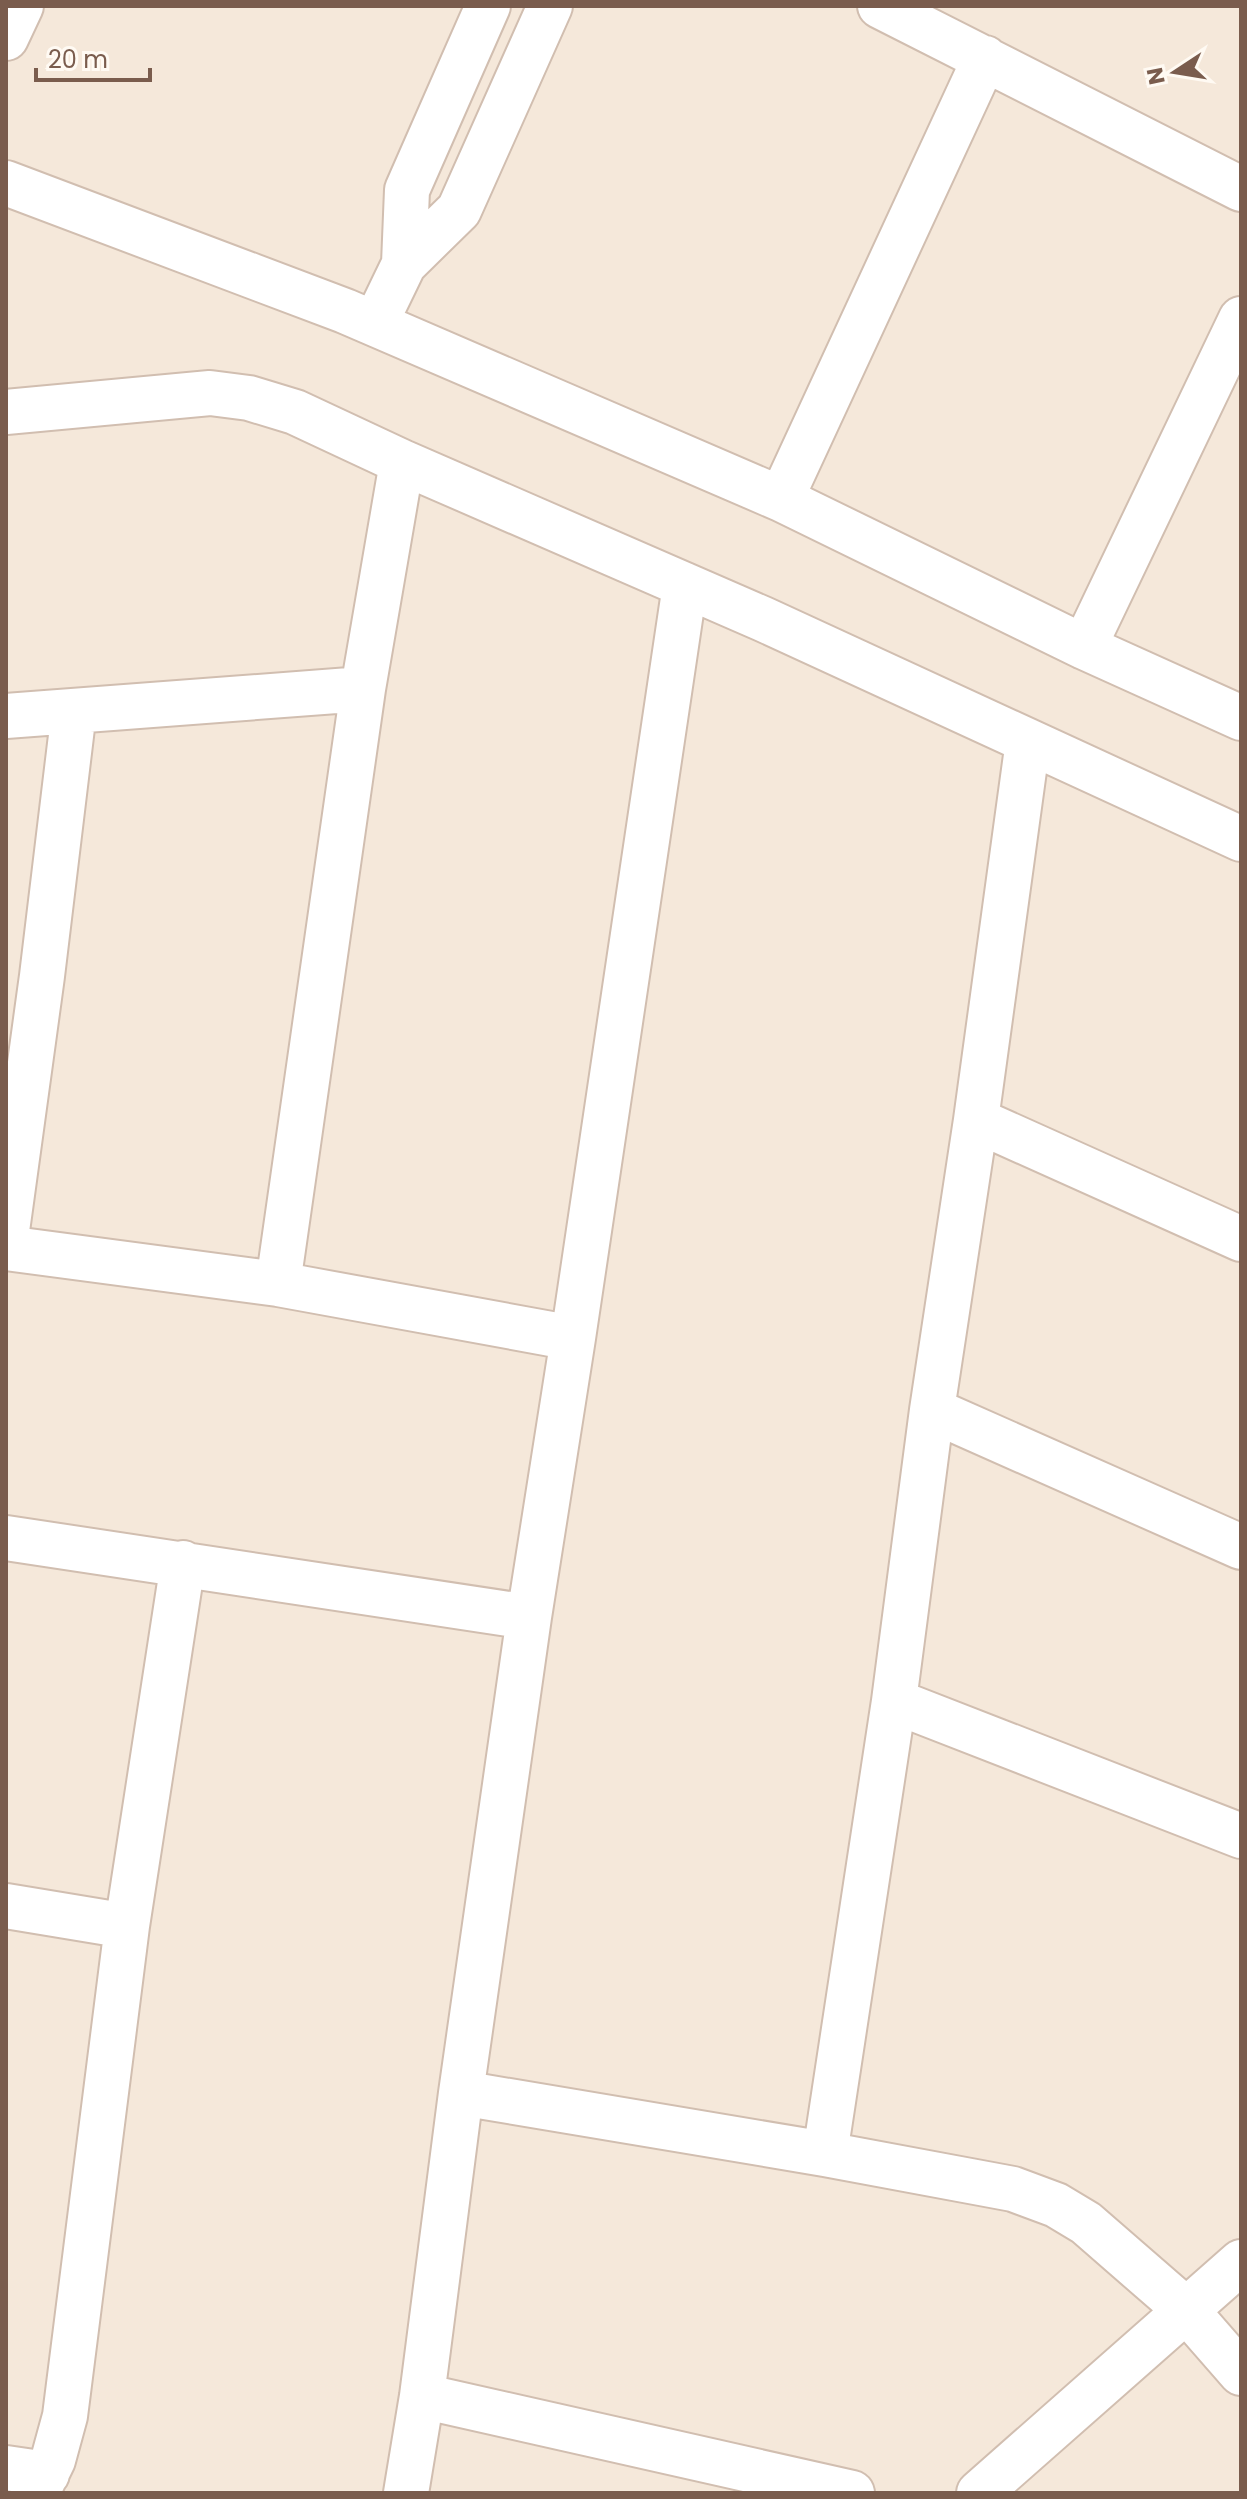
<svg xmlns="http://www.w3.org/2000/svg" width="1247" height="2499" font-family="Poppins,sans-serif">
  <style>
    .residential { fill: #f5e8da }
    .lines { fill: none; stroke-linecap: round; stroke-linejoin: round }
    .street-casing { stroke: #d1beb0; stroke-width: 48 }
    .street { stroke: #fff; stroke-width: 44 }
  </style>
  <rect width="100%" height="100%" fill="#fdf6ec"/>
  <path class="residential" d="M6,6h1235v2487h-1235z"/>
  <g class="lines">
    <g class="street-casing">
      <path id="street" d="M880,6l361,183
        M6,38l15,-32
        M6,183l339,128 436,188 303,148 157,71
        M404,264l3,-74 81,-184
        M375,324l29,-60 55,-54 91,-204
        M6,412l204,-19 39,5 46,14 107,50 361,157 478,220
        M781,499l204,-441
        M1084,647l157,-328
        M6,716l357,-27
        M976,1120l265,119
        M6,1238l36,-262 32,-265
        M6,1248l272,36 295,54
        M278,1284l85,-595 39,-227
        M932,1410l309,137
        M6,1538l523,79
        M894,1701l347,135
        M6,1906l121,20
        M461,2093l364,61 188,35 43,16 30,18 100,87 55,63
        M825,2154l69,-453 38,-291 44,-290 52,-379
        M422,2396l430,97
        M6,2468l41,6
        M37,2493l16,-33 12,-44 62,-490 56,-363
        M406,2493l16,-97 39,-303 68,-476 44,-279 112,-753
        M979,2493l262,-231"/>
    </g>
    <use href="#street" class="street"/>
  </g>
  <rect width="1247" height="2499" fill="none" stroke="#7a5c4d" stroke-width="16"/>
  <g transform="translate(1175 72) rotate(258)" stroke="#fffaf3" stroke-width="6" paint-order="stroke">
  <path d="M0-6L14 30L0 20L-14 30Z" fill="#7a5c4d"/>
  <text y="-12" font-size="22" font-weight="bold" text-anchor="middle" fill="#7a5c4d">N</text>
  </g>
  <path d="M36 68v12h114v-12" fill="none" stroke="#7a5c4d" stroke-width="4"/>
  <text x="48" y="68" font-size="24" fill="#7a5c4d" stroke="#fffaf3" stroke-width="6" paint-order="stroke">20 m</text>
</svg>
